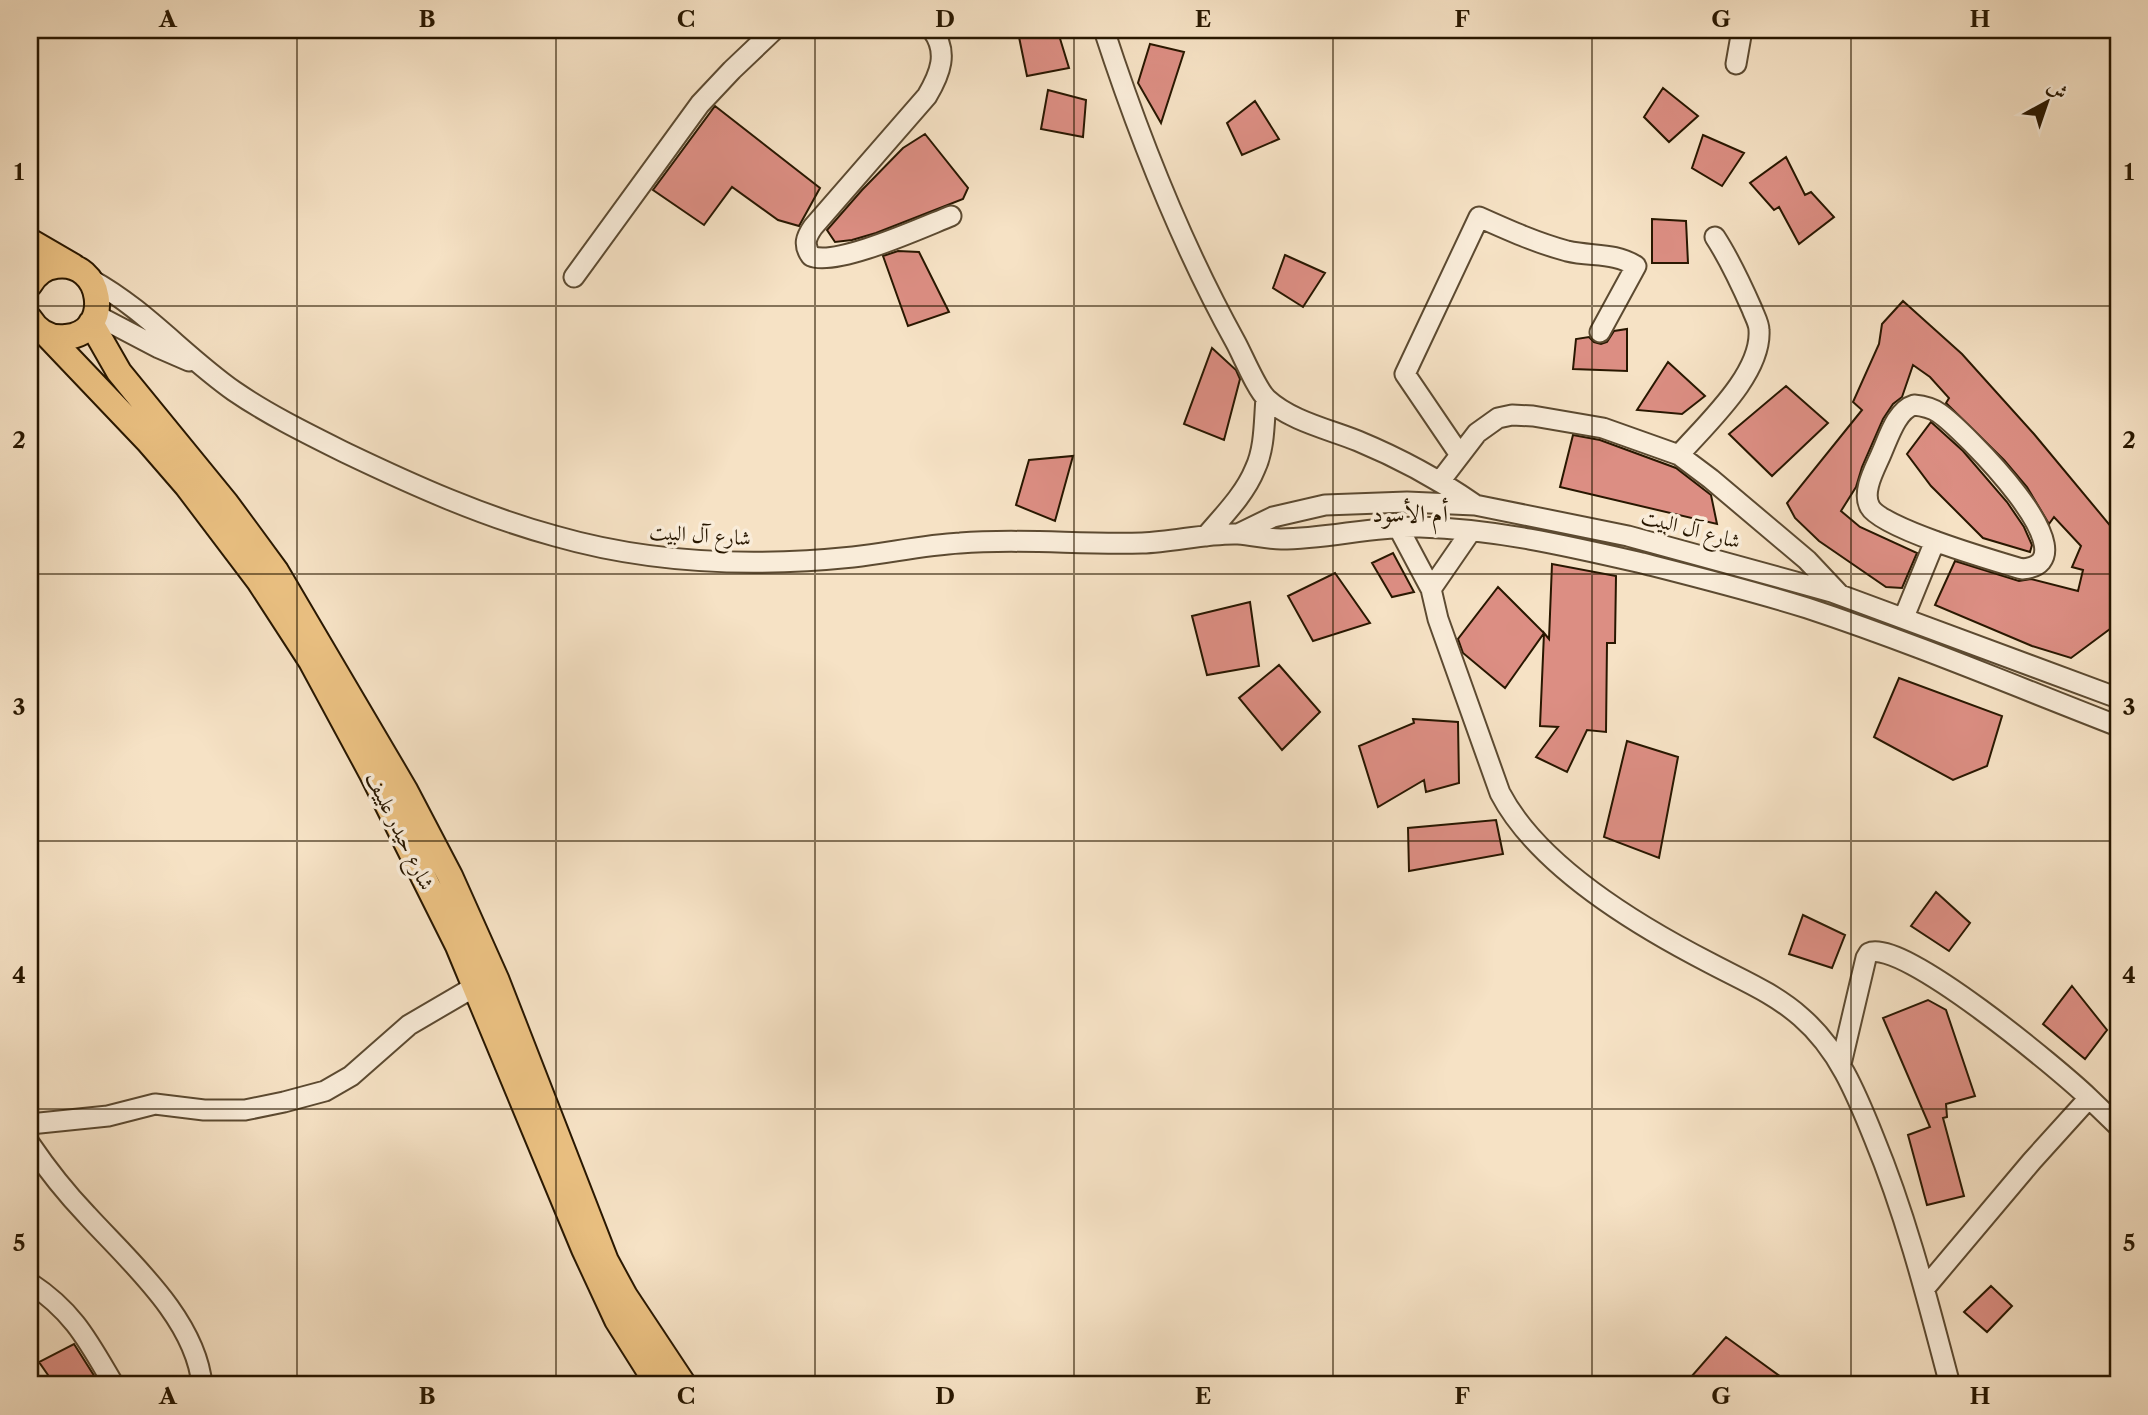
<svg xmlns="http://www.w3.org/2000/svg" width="2148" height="1415" font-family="'Libre Caslon Text',Amiri,serif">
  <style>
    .building { fill: #dc8e83; stroke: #281700; stroke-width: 2 }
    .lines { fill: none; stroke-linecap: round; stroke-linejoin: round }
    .minor-casing { stroke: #5c4a31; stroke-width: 23 }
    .major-casing { stroke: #281700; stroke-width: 28 }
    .minor { stroke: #f9ecd9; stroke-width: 19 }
    .major { stroke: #ebc182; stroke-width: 24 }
    .grid { fill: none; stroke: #281700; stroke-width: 2; stroke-opacity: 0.55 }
    .labels { text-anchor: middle; stroke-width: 7; stroke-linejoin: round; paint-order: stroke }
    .street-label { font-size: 21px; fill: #281700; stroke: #f9ecd9 }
    .quarter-label { font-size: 24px; fill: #281700; stroke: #f9ecd9 }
    .neatline { fill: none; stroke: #281700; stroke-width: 2.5 }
    .grid-label { font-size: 23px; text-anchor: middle; font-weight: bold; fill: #281700 }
  </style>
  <rect width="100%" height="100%" fill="#f6e2c5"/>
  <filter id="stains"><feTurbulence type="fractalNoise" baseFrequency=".00286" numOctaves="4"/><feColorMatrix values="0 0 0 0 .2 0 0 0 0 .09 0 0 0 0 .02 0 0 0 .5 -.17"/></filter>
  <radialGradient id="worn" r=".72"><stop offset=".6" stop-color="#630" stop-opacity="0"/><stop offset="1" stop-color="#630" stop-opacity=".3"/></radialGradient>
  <path class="building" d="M1058,32l11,36 -42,8 -8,-39z
    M1150,44l34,8 -23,71 -23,-40z
    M1663,88l35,28 -29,26 -25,-25z
    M1048,90l38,10 -3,37 -42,-8z
    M1255,101l24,38 -37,16 -15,-32z
    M715,106l105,82 -21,38 -21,-6 -46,-33 -28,38 -51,-35z
    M925,134l43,54 -5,11 -87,34 -24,7 -17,2 -8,-12 35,-40 41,-42z
    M1703,135l41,18 -22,33 -30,-18z
    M1786,157l19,38 6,-3 23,25 -35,27 -20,-37 -5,3 -24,-27z
    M1652,219l34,2 2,42h-36z
    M898,251l21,1 30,60 -41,14 -25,-70z
    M1285,255l40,18 -22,34 -30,-19z
    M1903,301l59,53 72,80 84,101v88l-47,35 -39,-12 -97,-41 20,-44 64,20 12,-2 47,12 5,-21 -11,-3 9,-21 -27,-29 -5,7 -22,-37 -23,-27 -58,-57 3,-5 -19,-21 -17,-12 -11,32 -9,7 -10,15 -21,48 -6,20 -15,24 19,16 57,26 -15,35 -16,-1 -67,-46 -24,-23 -8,-15 75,-93 -9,-8 26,-58 3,-20z
    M1627,329v42l-54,-2 3,-30 13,-2 5,5 7,2 6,-2 7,-11z
    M1212,348l24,22 4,9 -16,61 -40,-16z
    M1668,362l37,34 -23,18 -45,-4z
    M1786,386l42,37 -56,53 -43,-42z
    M1931,422l32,29 44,51 17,25 8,18 -2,7 -47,-14 -52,-52 -24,-32z
    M1573,435l27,5 76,28 35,27 6,29 -157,-37z
    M1073,456l-18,65 -39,-16 13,-45z
    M1393,553l21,39 -22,5 -20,-34z
    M1552,564l64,12 -1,67h-8l-1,89 -19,-2 -20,42 -31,-15 22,-30 -18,-1 4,-93 5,6z
    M1335,573l35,50 -57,18 -25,-45z
    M1498,587l46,46 -39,55 -42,-35 -5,-14z
    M1250,602l9,64 -52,9 -15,-59z
    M1279,665l41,47 -38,38 -43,-52z
    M1899,678l103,38 -15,50 -34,14 -79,-43z
    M1413,719l45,3 1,61 -33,9 -2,-12 -46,27 -19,-61 55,-23z
    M1627,741l51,16 -19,101 -55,-21z
    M1496,820l7,34 -94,17 -1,-43z
    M1936,892l34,31 -21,28 -38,-25z
    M1803,915l42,20 -13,33 -43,-14z
    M2072,986l35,44 -22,29 -42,-35z
    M1928,1000l18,10 29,86 -29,8 1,13 -4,1 21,78 -37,9 -19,-70 22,-8 -47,-109z
    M1991,1286l21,20 -25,26 -23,-20z
    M1726,1337l66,48h-108z
    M74,1344l26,41h-65l13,-10 -9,-13z"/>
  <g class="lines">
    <g class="minor-casing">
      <path id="minor" d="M932,30c17,22 8,44 -5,66l-114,131c-7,10 -10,18 -2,29 25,11 112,-29 140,-40
        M1104,30c35,107 77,214 132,313 7,13 21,47 31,56 24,22 61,30 91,42 41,17 80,38 116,63
        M1736,64l6,-34
        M574,277l126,-173 32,-34 42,-40
        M90,279c55,30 93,76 144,112 35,24 74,43 112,62 69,33 136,63 209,83 97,28 200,31 298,21 36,-4 71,-12 107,-14 61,-5 121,2 182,0 32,-1 64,-10 96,-9 15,1 28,5 43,5 46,0 92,-13 139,-12 75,2 148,19 222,36 55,14 111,28 165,45 106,35 208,78 311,118
        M96,315l63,33 30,13
        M1914,405c10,1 18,3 25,8 22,15 159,150 83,156 -27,-8 -141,-41 -152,-62 -9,-16 6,-40 12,-55 7,-16 15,-42 32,-47z
        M1460,455l-55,-81 74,-157c29,13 58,26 88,34 25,6 47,1 69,15l-36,66
        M1679,455c27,-31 83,-81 80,-125 0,-7 -5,-15 -7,-21 -11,-25 -22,-49 -37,-72
        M1441,480l36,-47 21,-15 14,-3 21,1 70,12 76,27 32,24 96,81 32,34
        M1398,527l33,62 7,30 62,174c38,73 138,133 210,170 32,17 64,30 91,54 37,32 55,76 73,121 33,80 54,164 76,247
        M1238,534l35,-17 52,-12 82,-3 68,3 153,31 204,56 286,106
        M1206,536c17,-20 39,-42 49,-67 10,-21 9,-48 11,-71
        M1431,589l40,-58
        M1904,617l31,-76
        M1841,1064l25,-106 3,-5c32,-16 192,118 220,145
        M30,1124l78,-8 47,-12 49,6h41l39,-8 41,-11 26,-15 58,-51 65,-38
        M30,1144c17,25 36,49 57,71 42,46 109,104 115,170
        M30,1283c44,29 58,58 84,102
        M1925,1288l107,-127 57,-63 29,28"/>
    </g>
    <g class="major-casing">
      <path id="major" d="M30,241l43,25
        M30,284c6,-10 14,-17 26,-18 47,-7 58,67 10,71 -16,2 -28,-5 -36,-18
        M91,323l28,49 107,131 50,68 129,219 45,86 47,105 109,280 19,35 59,89
        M47,335l101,106 39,45 72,95 52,80 60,111 87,174 126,303 33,71 41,65"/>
    </g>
    <use href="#minor" class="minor"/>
    <use href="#major" class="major"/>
  </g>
  <path class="grid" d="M297,30v1355M556,30v1355M815,30v1355M1074,30v1355M1333,30v1355M1592,30v1355M1851,30v1355M30,306h2088M30,574h2088M30,841h2088M30,1109h2088"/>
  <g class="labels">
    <g class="street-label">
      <text transform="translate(1691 529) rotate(15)" y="7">شارع آل البيت</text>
      <text transform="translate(700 535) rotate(4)" y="7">شارع آل البيت</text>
      <text transform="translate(400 831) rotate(64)" y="7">شارع حيدر علييف</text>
    </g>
    <g class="quarter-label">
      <text x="1410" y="522">أم الأسود</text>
    </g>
  </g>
  <rect width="2148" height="1415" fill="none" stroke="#f6e2c5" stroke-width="77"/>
  <g transform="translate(2047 102) rotate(40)" stroke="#f9ecd9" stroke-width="5" paint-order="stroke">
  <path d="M0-5L12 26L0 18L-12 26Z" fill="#281700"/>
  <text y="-10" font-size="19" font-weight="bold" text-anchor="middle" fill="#281700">ش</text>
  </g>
  <rect x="38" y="38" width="2072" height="1338" class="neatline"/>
  <g class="grid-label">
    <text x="168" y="27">A</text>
    <text x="427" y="27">B</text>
    <text x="686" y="27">C</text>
    <text x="945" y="27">D</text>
    <text x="1203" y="27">E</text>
    <text x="1462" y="27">F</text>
    <text x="1721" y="27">G</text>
    <text x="1980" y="27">H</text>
    <text x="19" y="180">1</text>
    <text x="2129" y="180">1</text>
    <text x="19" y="448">2</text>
    <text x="2129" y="448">2</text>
    <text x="19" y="715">3</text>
    <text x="2129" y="715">3</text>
    <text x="19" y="983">4</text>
    <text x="2129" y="983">4</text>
    <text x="19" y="1251">5</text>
    <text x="2129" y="1251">5</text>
    <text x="168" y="1404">A</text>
    <text x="427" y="1404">B</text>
    <text x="686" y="1404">C</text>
    <text x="945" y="1404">D</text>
    <text x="1203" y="1404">E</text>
    <text x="1462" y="1404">F</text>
    <text x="1721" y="1404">G</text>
    <text x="1980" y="1404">H</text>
  </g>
  <rect width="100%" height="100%" filter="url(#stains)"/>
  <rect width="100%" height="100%" fill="url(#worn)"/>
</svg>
